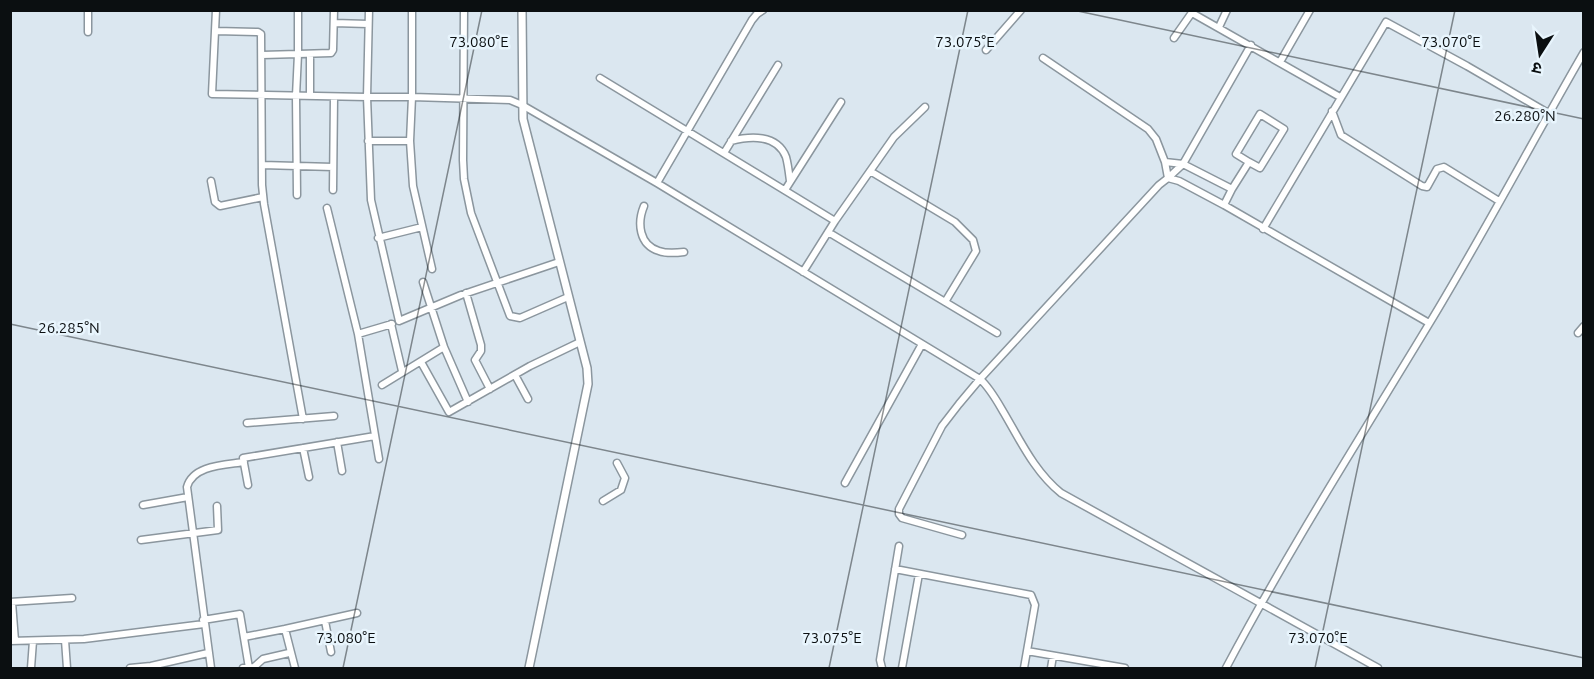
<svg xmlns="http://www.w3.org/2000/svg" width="1594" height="679" font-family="Ubuntu,'Noto Sans Devanagari',sans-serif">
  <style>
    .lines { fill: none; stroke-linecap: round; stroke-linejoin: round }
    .minor-casing { stroke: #8b969e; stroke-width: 9 }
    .tertiary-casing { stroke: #8b969e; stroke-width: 10 }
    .minor { stroke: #fff; stroke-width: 6 }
    .tertiary { stroke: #fff; stroke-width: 7 }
    .ticks { fill: none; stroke: #0b0f11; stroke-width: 1.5; stroke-opacity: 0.45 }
    .ticks-label { font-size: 15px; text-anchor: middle; fill: #0b0f11; stroke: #e8f5fd; stroke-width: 5; stroke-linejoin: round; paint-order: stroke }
  </style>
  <rect width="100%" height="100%" fill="#dbe7f0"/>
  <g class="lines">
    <g class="minor-casing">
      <path id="minor" d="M216,10l-4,84 155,3 4,103 28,121 62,-26 98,-33
        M369,10l-2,87h45l-2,44 3,45 19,83
        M412,10v87l98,3 12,5 135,78 323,196c10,9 17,22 24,34 17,29 31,59 57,80l317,175
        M464,10l-1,150 1,19 7,34 39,103 10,2 48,-21
        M1192,13l148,84
        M334,23l34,1
        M1219,27l8,-17
        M216,31l42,1 3,2 1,151 2,19 39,215
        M88,32v-22
        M1174,38l19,-27
        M986,50l35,-40
        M310,54v42
        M262,55l36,-1v-44
        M1043,58l105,71 8,10 9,23
        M1280,62l30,-52
        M600,78l235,143
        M1332,111l9,24 81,51 5,1 10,-18 7,-2 55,34
        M368,141h42
        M731,141c19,-5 46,-7 55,16 2,7 3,16 4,24
        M724,153l54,-88
        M262,165l71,2
        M870,171l85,51 18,18 3,11 -31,51
        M1168,178l-3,-16 18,2 49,25 17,-27 11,6 24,-39 -24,-15 -24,40 13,8
        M1168,178l15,-14 68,-119
        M211,181l4,21 5,4 43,-9
        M657,183l95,-163 5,-6 6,-4
        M333,190l1,-93
        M785,190l56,-88
        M297,195l-1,-99 2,-42 33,-1 2,-3 1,-40
        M1224,205l8,-16
        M644,206c-7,17 -5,39 15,45 8,3 17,2 25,1
        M327,208l31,126 21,125
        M1263,229l123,-207 81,44 81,47
        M828,232l169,101
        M378,238l44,-11
        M803,272l32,-51 59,-84 31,-30
        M423,282l21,65 24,55
        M466,293l15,52v6l-6,9 15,29
        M391,324l11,47
        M1578,333l6,-7
        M358,334l34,-10
        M421,362l28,50 81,-46 50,-24
        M515,375l13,24
        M382,385l62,-38
        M247,423l87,-7
        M337,442l5,29
        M303,448l6,29
        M845,483l77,-139
        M248,485l-5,-27 132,-22
        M603,501l18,-11 4,-12 -8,-15
        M143,505l45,-8
        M962,535l-60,-17 -3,-4v-5l43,-83 17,-22 21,-25 179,-194 9,-7 11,3 45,24 205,118
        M141,540l77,-10 -1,-24
        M895,569l136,26 4,10 -11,63
        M10,602l62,-4
        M12,602l3,39
        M203,620l37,-6 9,54
        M325,621l6,31
        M244,637l41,-8
        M65,640l2,28
        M10,641l74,-2 120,-15
        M1027,651l98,17
        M31,668l2,-27
        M130,668l21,-2 57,-13
        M211,668l-24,-181c6,-22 38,-22 57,-25
        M243,668l11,-1 9,-8 26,-6
        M295,668l-10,-39 72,-16
        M882,668l-2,-8 19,-114
        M902,668l17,-94
        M1051,668l2,-12
        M1226,668c62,-117 134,-230 203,-344 54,-89 103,-182 155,-272"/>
    </g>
    <g class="tertiary-casing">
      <path id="tertiary" d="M522,10l1,109 64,249 1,16 -59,284"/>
    </g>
    <use href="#minor" class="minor"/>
    <use href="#tertiary" class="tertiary"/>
  </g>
  <path class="ticks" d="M1073,10l511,109M10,324l1574,334M343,668l139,-658M829,668l139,-658M1315,668l140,-658"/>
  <g class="ticks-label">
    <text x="479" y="47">73.080°E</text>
    <text x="965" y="47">73.075°E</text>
    <text x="1451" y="47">73.070°E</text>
    <text x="1525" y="121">26.280°N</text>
    <text x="69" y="333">26.285°N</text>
    <text x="346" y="643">73.080°E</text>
    <text x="832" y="643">73.075°E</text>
    <text x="1318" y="643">73.070°E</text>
  </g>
  <rect width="1594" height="679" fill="none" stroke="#0b0f11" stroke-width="24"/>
  <g transform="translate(1540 54) rotate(192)" stroke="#e8f5fd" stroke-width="4.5" paint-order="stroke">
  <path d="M0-4.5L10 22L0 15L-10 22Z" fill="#0b0f11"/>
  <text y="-9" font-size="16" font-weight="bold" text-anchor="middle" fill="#0b0f11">उ</text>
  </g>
</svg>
